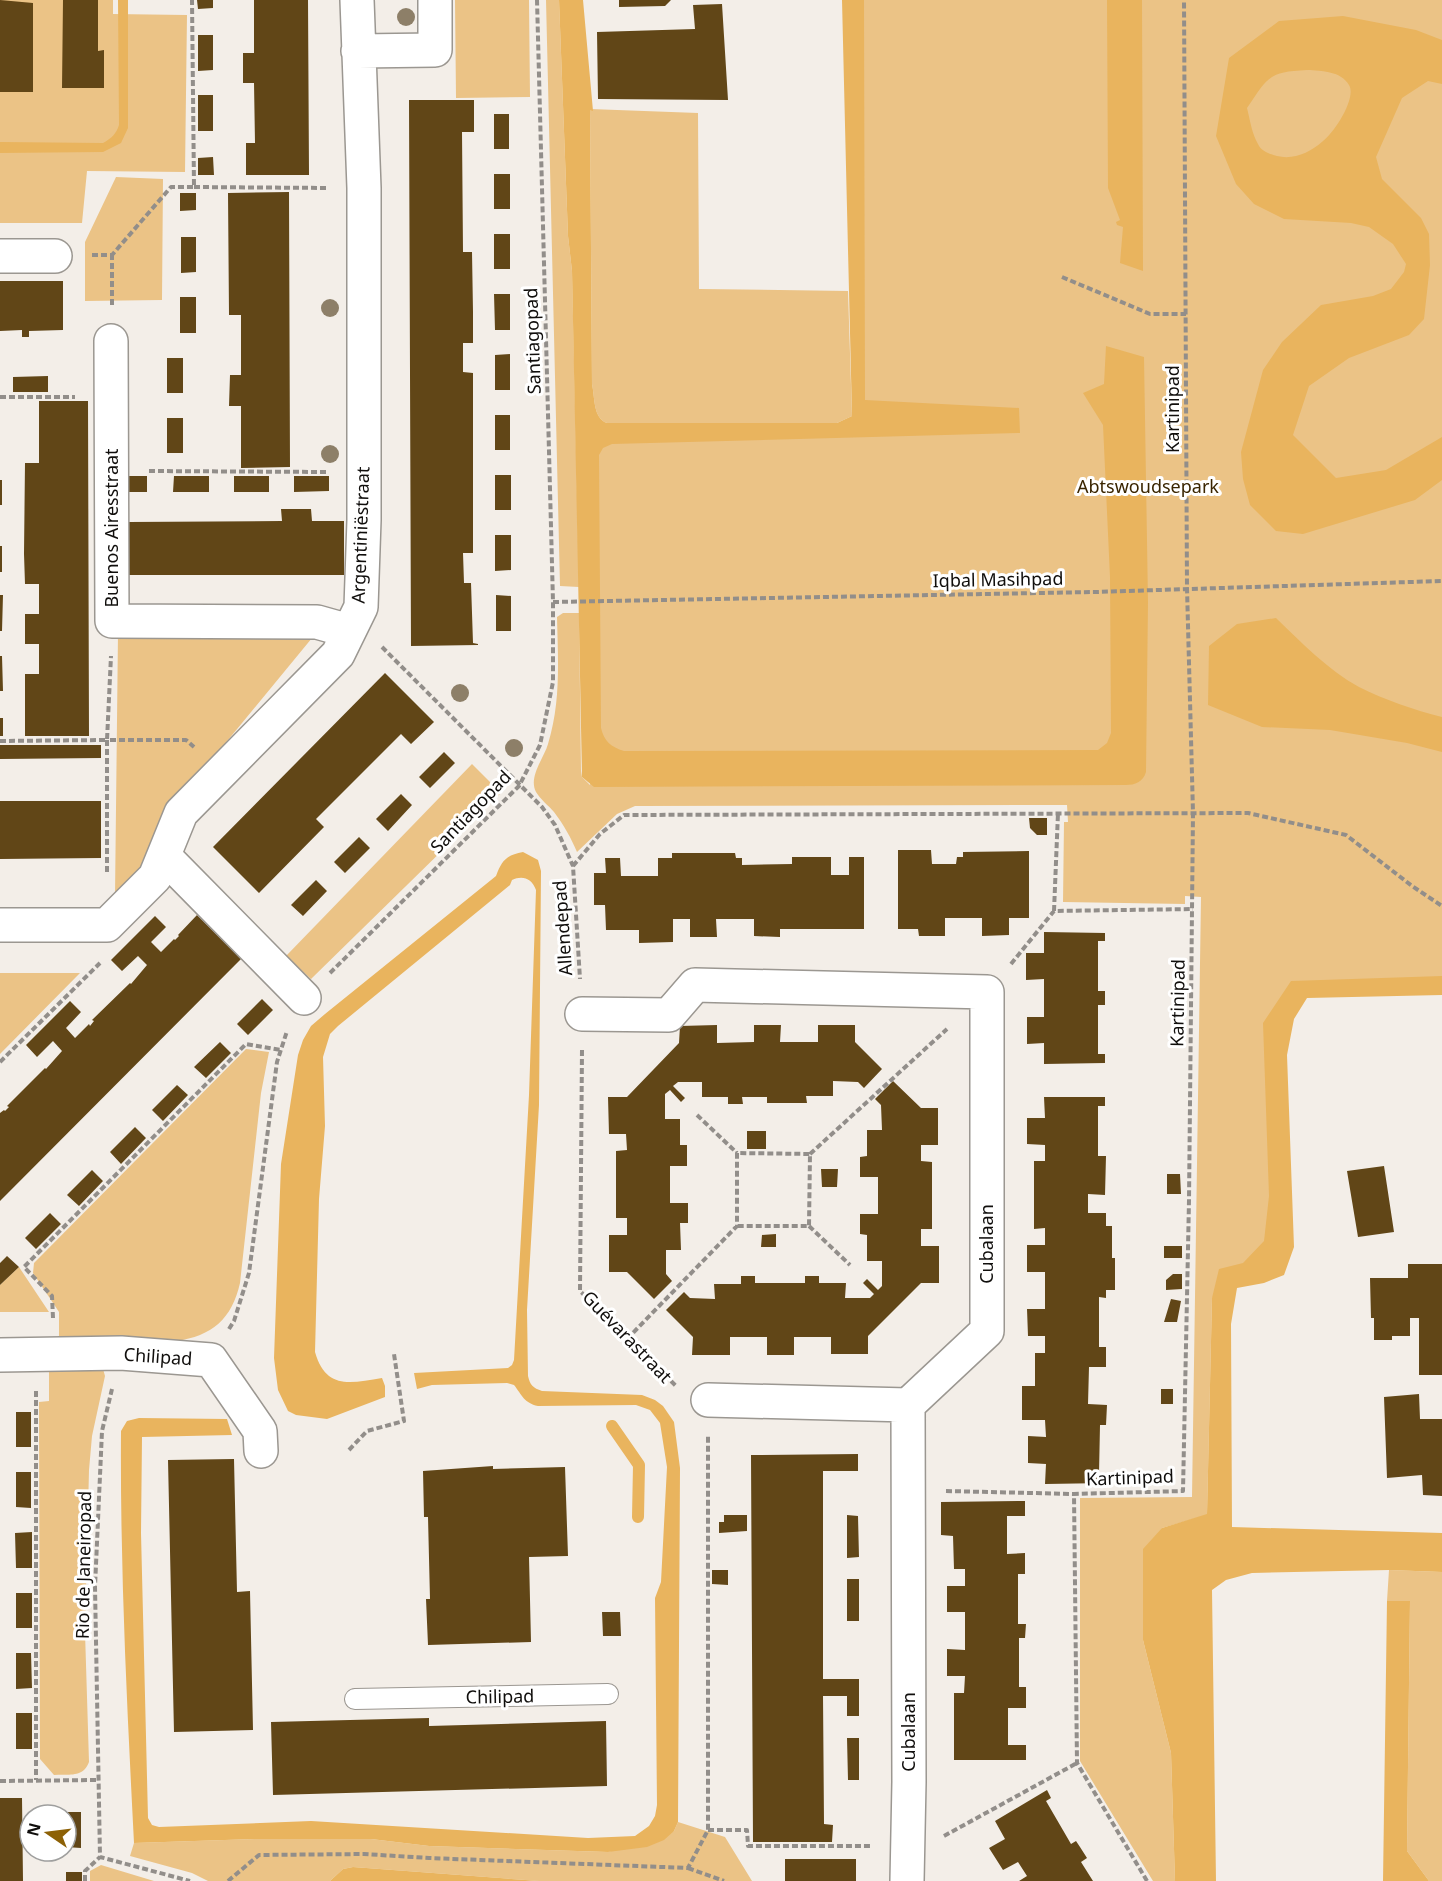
<svg xmlns="http://www.w3.org/2000/svg" width="1442" height="1881" font-family="'Noto Sans',sans-serif">
  <style>
    .green { fill: #ebc386 }
    .water { fill: #e9b45e; fill-rule: evenodd }
    .lines { fill: none; stroke-linecap: round; stroke-linejoin: round }
    .stream { stroke: #e9b45e; stroke-width: 12 }
    .building { fill: #614617 }
    .service-casing { stroke: #9b9791; stroke-width: 22 }
    .minor-casing { stroke: #9b9791; stroke-width: 36 }
    .path { stroke: #928e8a; stroke-width: 4; stroke-dasharray: 6 3; stroke-linecap: butt }
    .service { stroke: #fff; stroke-width: 20 }
    .minor { stroke: #fff; stroke-width: 33 }
    .tree { fill: #8d7f68 }
    .labels { text-anchor: middle; stroke-width: 6; stroke-linejoin: round; paint-order: stroke }
    .street-label { font-size: 18px; fill: #100e0c; stroke: #fff }
    .park-label { font-size: 18px; fill: #3a2500; stroke: #fff }
  </style>
  <rect width="100%" height="100%" fill="#f3eee8"/>
  <path class="green" d="M0,0h113v14l74,1 -2,157 -98,-1 -5,52h-82z
    M455,0h74l1,97 -74,1z
    M546,0h13l9,236 4,35 7,316 -19,-1z
    M854,0h588v990l-143,1 -18,28 -3,229 -66,50 -5,217 -45,13 -19,112 28,113 4,128h-22l-73,-120v-263l112,-1 9,-600 -16,-1v8l-122,-2 1,-80h4l-1,-17 -432,1 -18,8 -40,38c-6,-14 -13,-27 -23,-40 -5,-6 -14,-13 -18,-20 -8,-15 8,-34 12,-48 13,-42 10,-84 9,-127l6,-4h16l2,158 1,6 8,8 3,-19 -7,-326 273,-11z
    M590,109l108,4 1,176 149,2 4,125 -15,7h-230c-14,-5 -12,-25 -15,-39z
    M116,177l47,2 -1,121 -77,1v-59z
    M118,633l194,5 -149,181 -14,51 -34,26z
    M472,764l29,29 -190,186 -25,-23z
    M0,973h80l-80,81z
    M246,1049l23,3 -8,41 -21,190c-8,36 -28,53 -64,58l-117,2v-31l-26,-39 1,-10z
    M19,1267l30,45h-49v-27z
    M49,1367l54,2 2,7 -13,60 -3,34 -4,162 4,130c-6,16 -20,12 -35,13l-14,-16 -1,-357 10,-1z
    M1389,1570l53,2v309h-13l-22,-30 3,-250h-23z
    M678,1822l47,15 27,44h-213l-186,-14 -10,2 -13,12h-122l-16,-8 -62,-17 4,-13 121,-4h116l58,7 179,6 66,-21z
    M101,1865l53,16h-64v-10z"/>
  <path class="water" d="M118,0h10v128l-7,15 -18,9 -103,1v-11l103,1c9,-5 13,-9 16,-18z
    M559,0h24l10,111 -3,-1 2,274c3,14 1,34 15,39h230l15,-7 -10,-416h22l1,400 154,8 1,25 -408,11 -9,4 -4,7 2,273c3,13 10,19 23,23l474,-1 9,-7 4,-10 -1,-156 -7,-152 -20,-32 21,-9 2,-38 38,11 4,245 -2,170c-3,10 -11,13 -20,13l-532,2 -12,-10 -10,-506 -4,-35z
    M1107,0h35l1,271 -23,-8 3,-36 -6,-2 -1,-3 4,-2 -12,-32z
    M1343,16l73,14 26,10v44l-14,-3 -26,17 -26,59 6,22 39,39 8,16 1,31 -6,54 -15,16 -60,23 -40,28 -16,49 43,43 50,-8 56,-33v43l-27,20 -112,34 -27,-3 -26,-26 -7,-26 -2,-27 22,-82 19,-28 39,-37 52,-9 18,-7 13,-17 2,-8 -13,-20 -24,-17 -18,-4 -67,-4 -30,-15 -18,-20 -20,-48 13,-78 50,-37zM1307,70c15,1 34,1 42,15 8,13 -15,48 -26,56 -13,12 -30,19 -46,15 -8,-2 -16,-5 -19,-12 -6,-10 -8,-24 -11,-36 21,-31 21,-36 60,-38z
    M1276,618c25,24 52,52 83,69 26,13 55,23 83,30v35l-35,-9 -77,-13 -68,-3 -54,-22 1,-59 28,-22z
    M523,852l15,8 3,11 -2,234 -12,205 1,66c2,9 5,12 14,15l100,4 13,5 8,6 11,16 6,46 -2,354 -4,9 -10,9 -17,7 -39,5 -179,-6 -58,-7h-116l-121,4c-7,-137 -14,-274 -13,-412l6,-10 12,-3 88,1 5,16 -90,2 -1,96 7,285 4,7 7,2 152,-6 277,17 47,-2 14,-10 6,-10 2,-11 -2,-207 6,-16 6,-115 -7,-44 -10,-13 -14,-5 -98,1c-14,-3 -16,-11 -24,-21l-7,-2 -75,2 -15,4 -3,-16 94,-5 4,-3 2,-5 15,-265 7,-205c-4,-12 -14,-15 -24,-10l-2,5 -172,141 -8,8 -7,23 2,69 -6,73 -4,153c11,38 35,31 67,26l3,8v11l-58,22 -31,-4 -8,-4 -10,-21 -4,-32 7,-194 17,-109 5,-15 8,-14 14,-12 171,-138c6,-16 11,-21 27,-24z
    M1442,976v19l-135,3 -13,21 -7,36 7,192 -10,28 -20,8 -27,5 -6,36 1,203 210,6v39l-53,-2 -137,3 -26,7 -14,10 4,291h-41l-4,-128 -28,-113v-91l19,-21 45,-14 5,-216 7,-29 24,-6 21,-22 5,-45 -6,-173 28,-42z
    M1387,1601h23l-3,250 22,30h-46z
    M353,1867l186,14h-209l13,-12z"/>
  <g class="lines">
    <path class="stream" d="M612,1426l27,39 -1,52"/>
  </g>
  <path class="building" d="M0,0l33,3v89h-33z
    M63,0h35v51l6,-1v38h-42z
    M197,0h16v8l-15,1z
    M254,0h54l1,175h-63v-32h9l-1,-60h-11v-30h11z
    M619,0h52l-6,6 -46,1z
    M722,4l6,96 -130,-1 -1,-67 98,-3 -2,-24z
    M198,35h15v35l-15,1z
    M198,95h15v36h-15z
    M409,100h65v32h-12l1,120h9l1,60v31h-10v29l10,1v180h-10l1,30h7l2,60 5,1v1l-67,1z
    M494,114h15v35h-15z
    M213,157l1,18h-16v-17z
    M494,174h16v35h-16z
    M289,192l1,275 -49,1v-62h-12l1,-31h11v-60h-12l-1,-122z
    M180,193h16v17l-16,1z
    M494,234h16v35h-16z
    M181,237h15v35l-15,1z
    M0,281h63v49l-34,1v6h-7v-7l-22,1z
    M494,294h16v36h-15z
    M180,297h16v36h-16z
    M510,354v36h-15v-35z
    M167,358h16v35h-16z
    M48,376v16h-35v-15z
    M39,401h49l1,335h-64v-62h14v-30h-14v-30h14v-30h-14l-1,-30 1,-91h14z
    M495,415h15v35h-15z
    M167,418h16v35h-16z
    M495,475h16v35h-16z
    M129,476h18v16h-18z
    M174,476h35v16h-36z
    M234,476h35v16h-35z
    M294,476h35v15l-35,1z
    M0,480h2v25h-2z
    M281,509h30l1,12h32v54h-215v-53l153,-1z
    M495,535h16v35l-16,1z
    M0,546h2v26h-2z
    M0,595h3l-1,36h-2z
    M496,595l15,1v35h-15z
    M0,656h2l1,35h-3z
    M385,673l49,49 -23,22 -10,-10 -85,85 8,8 -65,66 -46,-46z
    M0,718h3v18h-3z
    M0,745h101v13l-101,1z
    M444,752l11,11 -25,25 -11,-11z
    M401,794l11,11 -24,26 -12,-12z
    M0,801h101v57l-101,1z
    M1029,818h18v17h-10l-7,-7z
    M359,837l11,11 -25,25 -11,-11z
    M898,850h33l1,14h24l1,-7h6v-5l66,-1v67h-20v17l-27,1v-18h-37v18h-26l-1,-7h-20z
    M672,853h63l1,5h6v7l50,-1v-7h39v18h18v-18h15v72h-84v8l-26,-1v-17h-38l1,18h-27v-18h-17v23l-34,1v-13h-33l-1,-25h-11v-32h12l-1,-15h15l1,18h37v-18h14z
    M316,880l11,11 -24,25 -12,-11z
    M197,915l44,44 -241,242v-88l4,-3 1,1 4,-4 -2,-1 38,-38 1,1 16,-18 -9,-10 -16,16 -11,-12 44,-44 11,11 -15,16 9,10 14,-14 1,2 4,-5 -2,-1 38,-37 1,1 16,-19 -9,-9 -16,15 -11,-11 44,-44 11,11 -15,15 10,10 13,-13 1,1 4,-4 -1,-1z
    M1044,932l61,1v8h-7v50h7v14h-7v49h7v9l-61,1v-21l-17,1v-27h17v-38l-18,1v-27h18z
    M262,999l11,11 -25,25 -11,-11z
    M717,1025v18l37,-1v-17h27l-1,17h38v-17h37v17l27,27 -18,19 -6,-6 -25,-1v15h-27l1,7h-40v-6h-25l1,7h-15v-7h-26v-15h-24l-5,4 12,12 -4,4 -11,-12 -5,4v25h15v26h7v21h-17v37h18v20h-8l1,27h-15v24l6,7 -18,18 -27,-27h-18v-37h18v-17h-11v-67l11,-1 -1,-16h-17l-1,-37h19l52,-54 1,-17z
    M220,1042l11,11 -25,25 -12,-11z
    M893,1081l28,27h17v37h-17v16l11,1v67h-11v17h18v37h-18l-53,53v18h-37v-17h-37v18h-27v-18h-37v18h-38l1,-18 -27,-27 18,-18 6,6 25,1 -1,-15h27v-8h14v7h50v-7h14v7h27l-1,15h25l4,-4 -11,-11 4,-4 11,11 4,-4v-25h-15v-26l-7,-1v-20h18v-37h-18v-20l7,-1v-26h15l-1,-25 -6,-6z
    M177,1085l11,10 -25,26 -11,-11z
    M1044,1097h61v9h-7v50h8l-1,39 -17,-1v19h18v13h6v32h3v32h-9v8l-7,-1v50h7v20h-17l-1,37 19,1 -1,20h-6l-1,49 8,1v8l-62,1 1,-20 -18,-1v-27l18,1 -1,-17h-23v-34h13v-33h10v-17h-17l-1,-27h18v-37h-18v-27h18v-17l-11,1v-68h11v-16l-18,-1v-26h18z
    M135,1127l11,11 -25,26 -11,-12z
    M747,1131h19v18h-19z
    M1384,1166l10,66 -36,5 -11,-66z
    M821,1169h17l-1,18h-15z
    M92,1170l11,11 -24,25 -12,-11z
    M1167,1174h13l1,20h-14z
    M50,1213l11,11 -25,25 -11,-11z
    M776,1234v13h-15l1,-12z
    M1164,1246h18v12h-18z
    M7,1256l12,11 -19,18v-22z
    M1408,1264h34v111h-23v-57h-9v18h-18v4h-18v-22h-3l-1,-40h38z
    M1173,1274h9v15l-16,1v-10z
    M1171,1299l10,2 -4,21h-13z
    M1161,1389h12v15h-12z
    M1419,1394l1,25h22v77l-19,-1 -1,-20 -35,3 -3,-81z
    M16,1412h15v35h-15z
    M858,1454v17h-35v208h36v37h-12v-20h-24l1,128 9,1 -1,17h-79l-2,-387z
    M234,1459l3,133 13,-1 3,139 -79,2 -6,-272z
    M493,1466v3l72,-2 3,89 -39,1 2,85 -103,3 -2,-46h4l-2,-82h-4l-1,-46z
    M16,1472h15v36l-15,-1z
    M1025,1501v15h-18v38l18,-1v21h-7v50h8l-1,14h-6v49h7v21h-18v37h18v15h-72v-67h10l1,-17h-18v-27l18,1v-38h-18v-26h18v-17h-11l-1,-33 -12,-1v-33z
    M724,1515h23v16l-28,2v-11h5z
    M847,1515l11,1 1,41 -12,1z
    M32,1532v36h-16l-1,-35z
    M712,1570h16v15l-16,-1z
    M847,1579h12v42h-12z
    M16,1593h16v35h-16z
    M602,1612h18l1,24h-18z
    M16,1653h15l1,35 -16,1z
    M16,1713h16v36h-16z
    M429,1718v8l177,-5 1,65 -334,9 -2,-73z
    M847,1738h12v42h-11z
    M1047,1790l4,8 -5,3 25,43 5,-3 4,6 7,11 -6,4 12,19h-74l8,-5 -9,-14 -15,8 -14,-22 16,-9 -10,-18z
    M0,1798h22l1,83h-23z
    M66,1812h15v36l-15,-1z
    M785,1859h71v22h-71z
    M66,1872h16v9h-16z"/>
  <g class="lines">
    <g class="service-casing">
      <path id="service" d="M355,1699l253,-5"/>
    </g>
    <g class="minor-casing">
      <path id="minor" d="M358,51l77,-1v-50
        M0,256h55
        M111,341l1,280 205,1 32,9
        M164,856l140,142
        M0,925h107l48,-48 26,-64 157,-159 23,-47 3,-87v-332l-7,-188
        M582,1014l87,1 26,-30 292,7v339l-79,74 1,377 -2,99
        M0,1355l121,-2 90,7 49,71 1,20
        M708,1400l200,5"/>
    </g>
    <path class="path" d="M194,187l134,1
      M92,255h20l59,-68h23l-2,-187
      M1062,277l88,37h36
      M112,305v-50
      M0,397h75
      M149,471l178,1
      M553,602l542,-10 347,-11
      M382,647l160,160 13,18 18,41 7,113
      M0,741l107,-1 4,-84
      M573,866l27,-32 24,-19 624,-2 98,22 66,51 30,20
      M107,872v-132h79l8,7
      M1054,911l4,-98
      M1011,964l43,-53 139,-2
      M330,973l189,-187 21,-41 13,-63v-80l-16,-602
      M582,1050l-2,241 96,95
      M0,1062l100,-99
      M697,1115l40,38
      M810,1154l137,-125
      M809,1226l41,39
      M53,1318l-1,-22 -28,-29 222,-223 35,6
      M229,1329l5,-8 15,-48 28,-211 10,-31
      M627,1339l110,-113v-73l73,1 -1,72h-72
      M112,1389l-10,42 -7,156 5,270 90,24
      M36,1391v389
      M349,1450l18,-19 37,-10 -10,-67
      M946,1491l128,3
      M0,1781l97,-1
      M708,1830h39l1,16h123
      M944,1836l133,-73
      M688,1868l36,13
      M85,1881v-10l15,-14
      M228,1881l31,-26 105,-1 65,4 259,10 20,-38v-395
      M1147,1881l-70,-118 -3,-269 109,-3 6,-291 4,-387 -6,-225 -3,-588"/>
    <use href="#service" class="service"/>
    <use href="#minor" class="minor"/>
  </g>
  <g class="tree">
    <circle cx="406" cy="17" r="9"/>
    <circle cx="330" cy="308" r="9"/>
    <circle cx="330" cy="454" r="9"/>
    <circle cx="460" cy="693" r="9"/>
    <circle cx="514" cy="748" r="9"/>
  </g>
  <g class="labels">
    <g class="street-label">
      <text transform="translate(533 341) rotate(-92)" y="6">Santiagopad</text>
      <text transform="translate(1173 409) rotate(-90)" y="6">Kartinipad</text>
      <text transform="translate(112 528) rotate(-90)" y="6">Buenos Airesstraat</text>
      <text transform="translate(361 535) rotate(-88)" y="6">Argentiniëstraat</text>
      <text transform="translate(998 580) rotate(-1)" y="6">Iqbal Masihpad</text>
      <text transform="translate(471 812) rotate(-46)" y="6">Santiagopad</text>
      <text transform="translate(563 928) rotate(-94)" y="6">Allendepad</text>
      <text transform="translate(1178 1003) rotate(-89)" y="6">Kartinipad</text>
      <text transform="translate(987 1244) rotate(-90)" y="6">Cubalaan</text>
      <text transform="translate(627 1337) rotate(46)" y="6">Guévarastraat</text>
      <text transform="translate(158 1357) rotate(4)" y="6">Chilipad</text>
      <text transform="translate(1130 1478) rotate(-2)" y="6">Kartinipad</text>
      <text transform="translate(84 1565) rotate(-89)" y="6">Rio de Janeiropad</text>
      <text transform="translate(500 1697) rotate(-1)" y="6">Chilipad</text>
      <text transform="translate(909 1732) rotate(-90)" y="6">Cubalaan</text>
    </g>
    <g class="park-label">
      <text x="1148" y="493">Abtswoudsepark</text>
    </g>
  </g>
  <g transform="translate(48 1833) rotate(284)"><circle r="28" fill="#ffffff" stroke="#9f9f9e" stroke-width="1.5"/>
  <path d="M0-4.5L10 22L0 15L-10 22Z" fill="#8d6106"/>
  <text y="-9" font-size="16" font-weight="bold" text-anchor="middle" fill="#100e0c">N</text>
  </g>
</svg>
